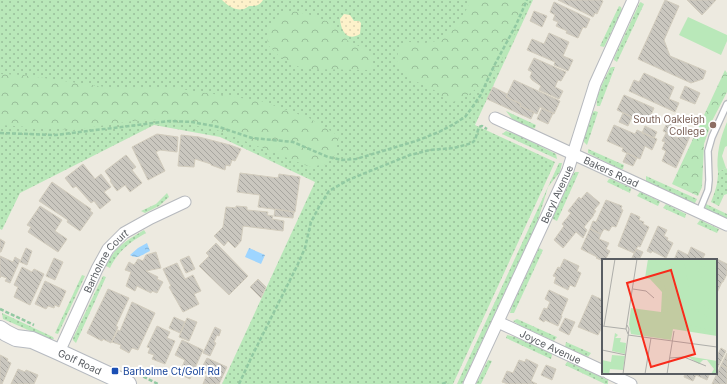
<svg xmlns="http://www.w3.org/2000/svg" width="727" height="384" font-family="Inter,sans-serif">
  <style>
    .grass { fill: url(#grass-dots) }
    .forest { fill: url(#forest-crowns) }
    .sand { fill: url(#sand-dots) }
    .garden { fill: #b9e8b9 }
    .water { fill: url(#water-ripples) }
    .building { fill: url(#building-back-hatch); stroke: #d2ccbd }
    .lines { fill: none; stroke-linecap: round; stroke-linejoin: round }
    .lane-casing { stroke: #b6b9be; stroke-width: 8 }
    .street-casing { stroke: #b6b9be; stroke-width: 13 }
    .secondary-casing { stroke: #b6bac0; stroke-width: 18 }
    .path { stroke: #92c9a2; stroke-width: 2.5; stroke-dasharray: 4 2; stroke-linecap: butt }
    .lane { stroke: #fff; stroke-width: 5.5 }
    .street { stroke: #fff; stroke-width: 11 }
    .secondary { stroke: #fff; stroke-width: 16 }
    .education-dot { fill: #8d6e63; stroke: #fff; stroke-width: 1.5 }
    .transit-dot { fill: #1a4fb4; stroke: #fff; stroke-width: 1.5 }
    .labels { text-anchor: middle; stroke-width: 4; stroke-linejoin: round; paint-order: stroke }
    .education-label { font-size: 10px; fill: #785e54; stroke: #fff; text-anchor: end }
    .street-label { font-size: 10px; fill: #595d62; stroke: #fff }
    .transit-label { font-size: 10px; fill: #164399; stroke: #fff; text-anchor: start }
    .inset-road { fill: none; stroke: #aeaeaa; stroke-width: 1 }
    .view { fill: #f82b1b; fill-opacity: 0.15; stroke: #f82b1b; stroke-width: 2 }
    .inset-edge { fill: none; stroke: #595d62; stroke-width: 2 }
  </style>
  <defs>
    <pattern id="grass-dots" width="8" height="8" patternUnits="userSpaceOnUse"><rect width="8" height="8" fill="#b9e8b9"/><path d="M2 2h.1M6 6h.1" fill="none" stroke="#99bf9a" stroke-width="1.8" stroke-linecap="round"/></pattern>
    <pattern id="forest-crowns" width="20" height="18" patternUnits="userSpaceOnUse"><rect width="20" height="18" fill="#b9e8b9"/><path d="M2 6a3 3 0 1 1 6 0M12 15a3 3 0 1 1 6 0" fill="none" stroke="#99bf9a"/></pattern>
    <pattern id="sand-dots" width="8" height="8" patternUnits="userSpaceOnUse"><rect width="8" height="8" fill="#fdf1ca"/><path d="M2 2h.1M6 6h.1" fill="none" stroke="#dbd1b0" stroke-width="1.8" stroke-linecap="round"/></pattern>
    <pattern id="water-ripples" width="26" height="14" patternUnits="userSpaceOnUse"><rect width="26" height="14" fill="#9ed5ff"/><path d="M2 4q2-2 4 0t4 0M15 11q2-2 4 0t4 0" fill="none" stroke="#84b0d2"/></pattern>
    <pattern id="building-back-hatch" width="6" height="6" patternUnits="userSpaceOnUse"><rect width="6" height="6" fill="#cac7bf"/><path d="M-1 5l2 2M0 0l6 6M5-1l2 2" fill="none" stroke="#a7a59f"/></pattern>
  </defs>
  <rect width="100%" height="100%" fill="#edeae0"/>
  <path class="grass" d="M0,0h533l-58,125 80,37 -102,222h-231l93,-202 -95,-45 -66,-12 -134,68 -18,37 -2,-1z
    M640,2l4,2 -27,58 -3,-2v-2z
    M619,6l2,1 1,3 -18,37 -4,-1z
    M612,67h3l-15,39h-3c-2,-10 9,-29 13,-38z
    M506,111l30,14 -1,3 -3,1 -19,-9z
    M595,111l3,1 -11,33 -3,-3v-4l9,-26z
    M506,131l12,4 38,19 1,5 -55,-25z
    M588,149l36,16 -1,4h-3l-32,-16z
    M559,163h3l-2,9 -12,15 -11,36 -75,161h-5z
    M726,168l1,1v25l-3,1 -5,11 -8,-4c4,-10 7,-18 7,-30z
    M575,172h4l-22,49 -4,-2v-2l20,-42z
    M646,176l51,23 -2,4h-2l-47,-22z
    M609,179h2l20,9 -1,5 -23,-11z
    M640,192l19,9 1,1 -2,4 -21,-10z
    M167,193l2,4 -10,9 -14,7 -4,-2 15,-7z
    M666,204l20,10 -1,4 -22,-10z
    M706,204l21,10v5l-22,-11z
    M700,220l19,9 -2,4 -20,-9z
    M144,230l2,3c-16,9 -28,18 -36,35l-4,-2c7,-18 23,-27 38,-36z
    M539,248l4,2 -29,63h-4l2,-7z
    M82,275l3,1 -27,58 -3,-1z
    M103,276l3,1 -30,66 -3,-3v-2z
    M2,313l51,24 1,2h-5l-46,-20z
    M517,319l40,18 -3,4 -35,-16 -6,-4z
    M507,335l8,2 36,16 1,2 -1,4 -45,-21z
    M566,342l25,11 -3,4 -23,-10z
    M488,360l4,1 -11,23h-5z
    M567,362h1l40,18v4h-3l-40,-19z"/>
  <path class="forest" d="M472,0h58l-23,51 -19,29 -27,20 -13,3 -10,-11 -25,-12 -16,-17 1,-11 4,-6 7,-4 16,1 17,-3 17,-18z
    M293,11l22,5 20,9 13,16 17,8 8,6v10l-4,5 -66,-1 -23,-12 -12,-12 -1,-10 4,-12 9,-10z
    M725,70l2,3v19l-15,29 -8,23 -2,43 -4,9 -26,-12z
    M0,74l23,1 82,12 75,2 81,12 48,17 30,18 -4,19 -9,9 -16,3 -93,-37 -56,-11 -28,2 -60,9 -73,-5z"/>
  <path class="sand" d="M222,0h41c-4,6 -7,6 -14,6 -9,8 -20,1 -27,-6z
    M344,14l6,1 4,6h5l2,2 -1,11c-13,8 -19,-3 -20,-15z"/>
  <path class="garden" d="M688,17l39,18v6l-6,14 -42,-20z
    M727,122v24l-2,1 -3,9 4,12 -8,4c-2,-17 2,-34 9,-50z"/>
  <path class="water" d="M147,243l3,8c-7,3 -12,9 -20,4l8,-7z
    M249,248l16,7 -4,9 -16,-7z"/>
  <path class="building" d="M558,0h43l2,1 -6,13 -2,-1 -2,4z
    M665,0l14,6 -15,34 6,16 36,15 -3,8 -12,4 -53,-24z
    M687,0h29l-14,15z
    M554,2l36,17 -4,9 -3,-1 -5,11 -12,-5 1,-2 -11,-5 2,-4 -5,-2 2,-5 -5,-3z
    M534,11l13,5 -5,11 -12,-6z
    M549,33l20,9 -6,14 10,4 -5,11 -14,-6 1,-3 -28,-12 5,-11 12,5z
    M534,58l32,14 -5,9 -3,-1 -3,7 8,4 -4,8 -20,-9 2,-4 -9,-6 -2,-3 2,-5 -4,-2z
    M644,73l30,14 -5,12 10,4 -4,9 -46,-21 5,-11 5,2z
    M514,80l46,21 -6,13 -14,-7 -3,7 -17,-8 1,-2 -15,-7z
    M685,86l15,7 -5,11 -15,-6z
    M493,87l14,7 -1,3 15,7 -1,2 14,6 -3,7 -44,-20z
    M624,95l30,13 -7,16 -30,-14z
    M542,108l11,5 -5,11 -11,-5z
    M623,113l9,4 -4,9 -9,-4z
    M670,117l8,4 -7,14 -8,-4z
    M614,125l21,9 2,-4 20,9 -5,11 -7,-4 -5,13 -18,-8 1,-3 -16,-7z
    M645,126l12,6 -3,6 -12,-5z
    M681,129l10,5 -15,34 -14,-7 4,-10 -4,-2 3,-7 -3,-1 4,-8 12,5z
    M157,134l21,3 -1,15 -17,-2 -4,2 9,19 -17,9 -16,-33z
    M181,135l18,2 31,8 11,4 -6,12 -3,-1 -2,6 -4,-1 -1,5 -14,-5v-1l-16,-5 -1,8 -16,-1z
    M627,153l10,5 -4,8 -10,-4z
    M126,155l10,12 -4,3 10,13 -12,9 -5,-7 -8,6 -7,-10 1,-1 -6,-9z
    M83,164l12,15 6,-5 10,13 -7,5 7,8 -11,9 -6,-8 -3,2 -15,-17 -3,2 -8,-10z
    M240,173l38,5 1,-4 21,3 -5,35 -37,-5 2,-12 -23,-3z
    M52,182l39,27 -1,2 3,2 -13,18 -13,-9 1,-2 -29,-19z
    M587,192l13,11 -6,7 2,1 -3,4h1l-10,12 3,3 -4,8 -7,-6 -13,16 -9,-8 10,-14 -2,-2 9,-11 -3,-2 11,-14 2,2z
    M606,200l16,6 -1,3 2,1 -7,17 -4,-1 -3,5 -5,-2 -3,5 -11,-5 3,-8 3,1z
    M40,206l22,14 -7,11 12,8 -9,13 -30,-20 3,-5 -4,-2z
    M236,206l11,1v3l21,2 -1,3 6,1 -1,3 12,2 -1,10 -40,-5 -2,15 -6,7 -7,-7 -4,5 -10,-10 9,-9 3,-20 10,1z
    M275,209l19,3 -1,6 -19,-2z
    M631,213l9,4 -1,3 5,2 -1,2 6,3 -9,20 -2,-1 -4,7 -16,-7z
    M658,226l9,4 -3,6 4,2 -1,2 6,3 -7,15 -14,-7 -1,2 -4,-2z
    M590,229l11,5 -2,5 10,4 -3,6 4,2 -5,9 -2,1 -7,-3 1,-1 -16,-8z
    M0,239l5,3 -4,10h-1z
    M216,243l32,33 -19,19 -30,-29 10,-10 -3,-3z
    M691,247l14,7 -3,6h-28l4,-10 10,5z
    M26,248l6,3 -5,14 -7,-3z
    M636,249l7,3 -4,8h-8z
    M156,252l5,16 -15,3 12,6 -1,2 6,3 -6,11 -5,-2 -1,2 -14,-7 -2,5 -9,-5 5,-14 -6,-2 4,-8 5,3 4,-6 5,2 3,-6z
    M0,256l13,6 2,-5 5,3 -10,23 -5,-2 2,-3 -6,-2 -1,2z
    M189,256l6,13 -9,4 -6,-13z
    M54,258l9,4 -8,18 -9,-4z
    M564,259l15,7 -2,5 4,2 -6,14 -5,-2 -2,5 -14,-7 2,-6 -3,-1 5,-9 2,1z
    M717,259l10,5v10l-4,8h-1l-6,13z
    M177,263l8,16 8,-4 8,16 -7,3 5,10 -16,8 -14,-25 2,-1 -8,-17z
    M22,267l10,5 2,-3 10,5 -14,31 -16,-8 4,-10 -4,-2z
    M258,279l8,8 -5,11 -11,-11z
    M45,281l21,10 -7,16 -4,-2 -1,3 -6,-2 -2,3 -11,-5z
    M108,289l21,9 -13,28 2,1 -7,16 -8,-4 -1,2 -15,-8z
    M549,290l19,9 -7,17h1l-4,10 -13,-6 -1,2 -5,-3 5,-11 3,1 3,-7 -5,-3z
    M592,295l11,5v25l-5,10 -20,-8z
    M132,302l23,11 -17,37 -6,-2 -3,5 -9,-5 1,-3 -9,-3 6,-12 2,1z
    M174,317l11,5 -5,11 -11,-5z
    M187,318l10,4 -8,19 -10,-4z
    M565,318l10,4 -6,13 -10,-5z
    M157,326l13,6 -3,6 8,3 -10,23 -13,-5 2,-4 -6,-2 2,-5 -3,-1z
    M215,327l6,3 -2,6 -2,-1 -3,7 2,1 -6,13 -7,-3z
    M182,340l21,10 -13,29 -11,-5 6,-14 -10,-5z
    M721,348l5,3 -9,18 -1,-7 1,-2 -1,-2z
    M727,353v15l-6,-3z
    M0,355l8,4 -1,2 4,2 -9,21h-2z
    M207,358l20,9 -8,17h-16l4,-10 -7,-3z
    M526,359l12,6 -7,16 6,3h-29l-6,-2 5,-11 6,2 6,-13 6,2z
    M546,365l10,4 -4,11 -11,-5z
    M721,365l6,3v16h-15z
    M18,369l7,3 1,-2 12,5 -4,9h-23z
    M685,373h25l-3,7 -11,-5 -3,6 -9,-4z"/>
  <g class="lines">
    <g class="lane-casing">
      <path id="lane" d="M699,212l9,-22 1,-10 -1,-29 4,-14 15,-33"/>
    </g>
    <g class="street-casing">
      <g id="street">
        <path id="s1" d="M495,118l232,107"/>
        <path id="s2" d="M498,322l105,49"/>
        <path id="s3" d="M59,352l38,-83 11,-20 16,-16 27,-15 34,-16"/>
        <path d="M608,373l23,11"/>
        <path id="s4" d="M469,384l99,-214 27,-86 38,-84"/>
      </g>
    </g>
    <g class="secondary-casing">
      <g id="secondary">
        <path id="s5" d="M0,329l6,4 10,5 16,2 27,12 69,32"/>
      </g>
    </g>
    <path class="path" d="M0,133l55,2 99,-12 16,-2 22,1 27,5 33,11 41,4 35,15 14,3 14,-1 60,-18 23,-9 15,-8 11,-7 6,-8 9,-13 15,-32 21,-39 11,-25
      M0,309l34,16
      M138,374l20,10
      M239,384l13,-28 45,-90 8,-18 6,-26 9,-17 9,-14 19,-11 62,-25 20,-5 24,-2 18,-5 3,-3 4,-13 3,-1 5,3
      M442,384l3,-1 3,1"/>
    <use href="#lane" class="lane"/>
    <use href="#street" class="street"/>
    <use href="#secondary" class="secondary"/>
  </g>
  <circle class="education-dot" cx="713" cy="125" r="4"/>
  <rect class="transit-dot" x="111" y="367" width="8" height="8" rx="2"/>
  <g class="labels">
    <g class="education-label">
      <text x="705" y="123">South Oakleigh<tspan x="705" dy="12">College</tspan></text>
    </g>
    <g class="street-label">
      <text dy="4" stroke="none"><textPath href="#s1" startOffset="128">Bakers Road</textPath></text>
      <text dy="4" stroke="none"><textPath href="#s4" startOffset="209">Beryl Avenue</textPath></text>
      <text dy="4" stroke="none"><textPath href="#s3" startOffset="103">Barholme Court</textPath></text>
      <text dy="4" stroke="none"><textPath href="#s2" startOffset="58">Joyce Avenue</textPath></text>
      <text dy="4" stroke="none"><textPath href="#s5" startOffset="87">Golf Road</textPath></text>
    </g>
    <g class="transit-label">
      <text x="123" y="375">Barholme Ct/Golf Rd</text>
    </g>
  </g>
  <g transform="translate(602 259)">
    <rect width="115" height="115" fill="#edeae0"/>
    <path d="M46,0h69v77l-44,-7 -2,11 -40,-6 -2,-10 2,-16 30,4 1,-20 -12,-13 -5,-1zM13,74l3,2 -3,3h6l-1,4 6,1 -1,11 -13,-3zM10,96l13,1 -2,14 -13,-1 -1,5h-7v-14l9,2zM85,97l30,5v13h-6l3,-5 -7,-9h-4l-4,4z" fill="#b9e8b9"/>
    <path d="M53,0l5,1 8,44 -1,10 -5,-3 1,-18zM72,0l10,2 4,22 -3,3 -5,-2v-10zM99,7l4,1 12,15v16l-15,-19 -4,-9zM90,26l10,18 15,11v10l-24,-17 -6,-19zM77,59l5,6 33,8v3l-39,-6 -4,-4z" fill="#b9e8b9"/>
    <path class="inset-road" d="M31,30l13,2 8,7M0,67l24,3M2,67l11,-67M26,75l-2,-5 11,-70M26,76l89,12M0,91l24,5M68,99l14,-1 22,9M21,115l6,-45 -2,-4M43,115l6,-36M65,115l7,-43"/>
    <path class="view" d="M69,11l24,84 -44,13 -24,-84z"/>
    <rect width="115" height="115" class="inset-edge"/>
  </g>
</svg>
